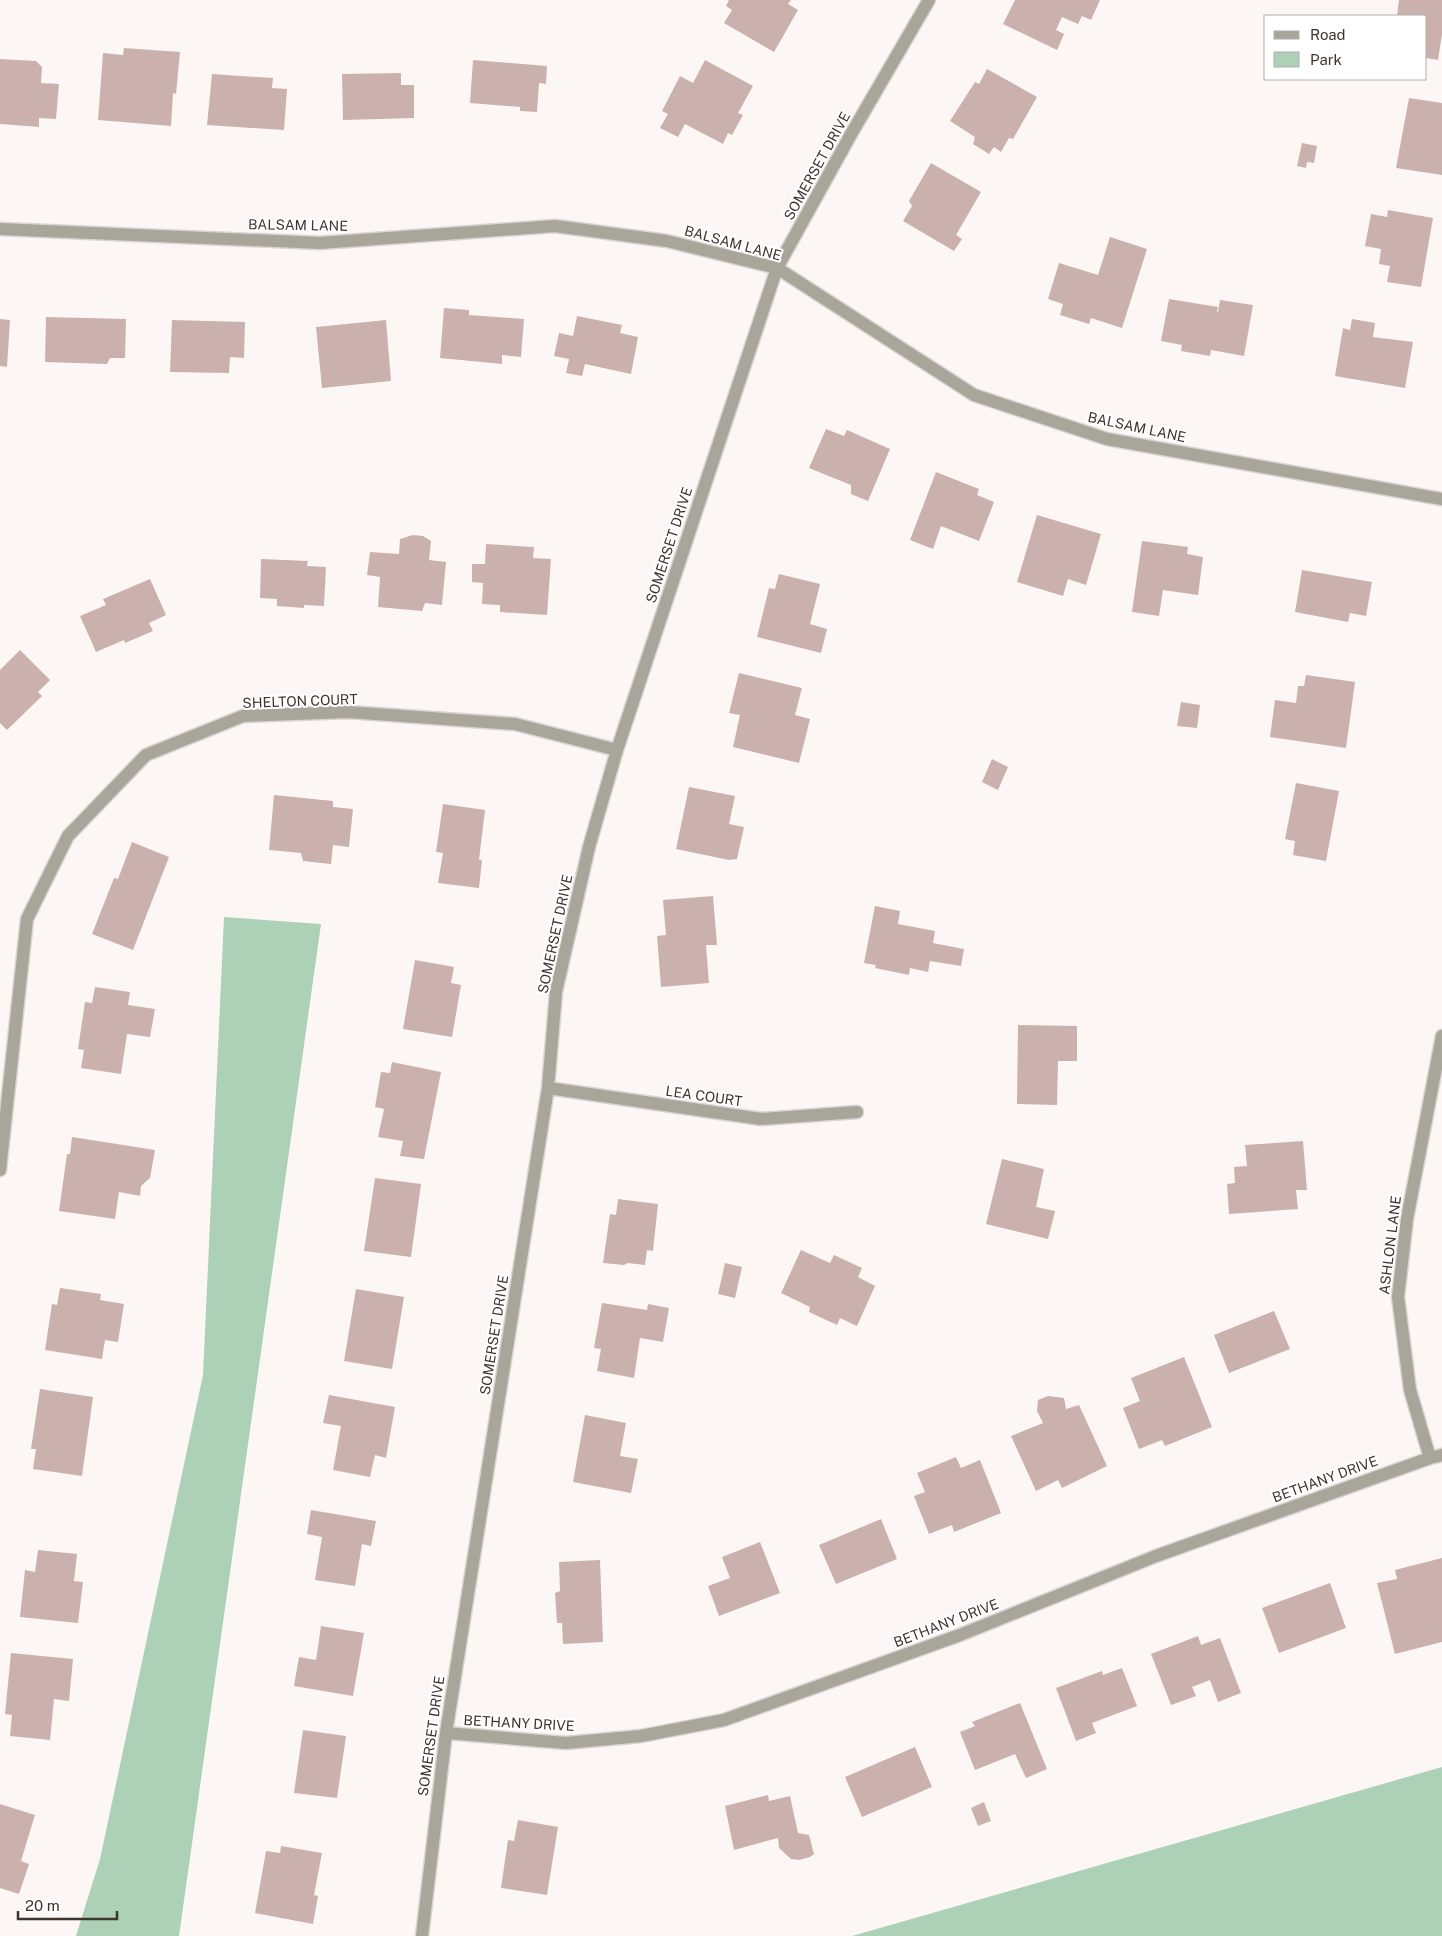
<svg xmlns="http://www.w3.org/2000/svg" width="1442" height="1936" font-family="'Public Sans',sans-serif">
  <style>
    .green { fill: #add1b6 }
    .building { fill: #cbb1ad }
    .lines { fill: none; stroke-linecap: round; stroke-linejoin: round }
    .minor-casing { stroke: #dad4d2; stroke-width: 15 }
    .minor { stroke: #a8a59b; stroke-width: 12 }
    .labels { text-anchor: middle; stroke-width: 4; stroke-linejoin: round; paint-order: stroke }
    .street-label { font-size: 14px; fill: #3e3430; stroke: #fff }
  </style>
  <rect width="100%" height="100%" fill="#fcf7f5"/>
  <path class="green" d="M224,917l97,7 -142,1012h-103l24,-77 103,-484z
    M1442,1767v169h-590z"/>
  <path class="building" d="M729,0h62l-3,4 10,6 -24,42 -50,-29 8,-13 -6,-4z
    M1015,0h85l-9,20 -9,-4 -4,8 -16,-7 -6,13 8,4 -7,16 -54,-26z
    M1399,0h43v34l-4,26 -12,-2v-42h-29z
    M124,48l56,4 -4,42 -3,-1 -2,33 -73,-6 5,-67 20,2z
    M0,59l36,2 6,6 -1,16 18,1 -3,35 -17,-1v9l-39,-3z
    M473,60l74,6 -1,18 -7,-1 -2,29 -17,-1v-4l-50,-4z
    M705,60l48,26 -15,27 5,2 -11,20 -4,-2 -5,11 -38,-20 -7,13 -18,-9 8,-14 -6,-3 18,-35 13,7z
    M987,69l50,28 -24,42 -4,-1 -8,14 -7,-5 -5,7 -16,-10 2,-7 -25,-16 25,-39 4,2z
    M401,73v12h13v33l-71,2 -1,-46z
    M212,74l61,4 -1,10 15,1 -3,41 -77,-5z
    M1409,98l33,5v72l-46,-7z
    M1302,143l15,3 -3,17 -7,-1 -1,6 -9,-2z
    M931,163l50,29 -25,43 6,4 -8,12 -51,-30 9,-15 -3,-5z
    M1388,210l45,8 -12,69 -34,-5 3,-16 -11,-2 2,-15 -16,-3 6,-32 16,3z
    M1110,237l37,12 -25,79 -31,-10 -2,6 -29,-9 3,-11 -15,-5 11,-36 39,12z
    M1169,299l49,8 -1,5h1l2,-12 33,5 -9,51 -33,-6 -1,6 -29,-5 1,-6 -21,-4z
    M444,308l25,2v5l55,4 -3,38 -19,-2v9l-62,-6z
    M577,316l45,9 -2,8 18,4 -7,37 -46,-10 -3,12 -16,-3 3,-14 -15,-3 5,-23 14,3z
    M46,317l80,2 -1,39h-15l-3,6 -62,-2z
    M0,319l10,1 -3,47 -7,-1z
    M1352,319l23,4 -2,14 40,5 -8,46 -70,-12 8,-48 7,2z
    M172,320l73,2 -1,36 -14,-1 -1,16 -59,-1z
    M386,320l5,61 -69,7 -6,-61z
    M826,429l18,7 3,-6 43,19 -22,52 -17,-7v-9l-42,-17z
    M936,472l43,17 -2,6 17,7 -15,39 -38,-15 -8,23 -23,-9z
    M1037,515l64,19 -15,51 -18,-6 -5,17 -46,-14z
    M413,535l10,1 8,5 -2,19 17,2 -4,43 -17,-2 -3,8 -44,-4 2,-30 -13,-2 3,-23 29,2 1,-15z
    M1142,541l46,6 -1,7 16,3 -5,38 -35,-5 -4,26 -27,-4z
    M486,544l48,3 -1,11 18,1 -4,56 -47,-3v-7l-18,-1 1,-21 -11,-1v-18h13z
    M261,559l47,2 -1,5 19,1 -2,39 -20,-1v3l-27,-2v-7l-17,-1z
    M1302,570l70,12 -6,34 -16,-3 -2,9 -53,-10z
    M779,574l41,10 -10,40 17,5 -6,24 -64,-16 12,-49 6,1z
    M150,579l16,36 -17,8 4,8 -28,12 -1,-3 -28,12 -16,-36 26,-11 -3,-6z
    M20,650l30,30 -12,12 4,4 -35,34 -7,-7v-53z
    M739,673l63,15 -7,27 15,4 -11,44 -66,-16 7,-32 -11,-2z
    M1306,675l49,7 -9,66 -76,-11 5,-37 21,3 2,-17h6z
    M1181,702l19,3 -3,23 -20,-2z
    M992,759l16,8 -10,23 -16,-8z
    M1296,783l43,8 -13,70 -33,-6 2,-14 -10,-2z
    M689,787l46,9 -6,28 15,3 -7,32 -8,1 -53,-11z
    M274,795l59,6v6l20,2 -4,38 -16,-2 -2,19 -28,-3 -2,-8 -32,-3z
    M443,804l42,6 -6,50h3l-3,28 -41,-5 5,-30 -7,-1z
    M132,842l37,15 -36,93 -41,-16 22,-56 4,1z
    M713,896l4,49h-11l3,38 -48,4 -4,-51 9,-1 -3,-35z
    M875,906l25,5 -2,13 37,7 -2,12 31,6 -3,17 -31,-5 -2,11 -18,-4 -1,7 -34,-7 1,-3 -12,-2z
    M415,960l39,7 -3,16 10,2 -9,52 -49,-8z
    M95,987l35,5 -2,13 27,4 -5,28 -23,-3 -6,40 -40,-6 3,-18 -6,-1 7,-47 7,1z
    M1018,1025l59,1v35h-19l-1,44 -40,-1z
    M392,1062l49,10 -17,87 -24,-3 3,-15 -25,-4 6,-28 -9,-2 6,-35 9,1z
    M72,1137l83,13 -5,28 -9,8 -1,10 -21,-4 -4,27 -56,-8 8,-57h3z
    M1303,1141l4,49h-11l2,19 -69,5 -2,-30 8,-1 -1,-16 13,-1 -2,-21z
    M1002,1159l42,10 -8,38 19,4 -7,28 -62,-15z
    M375,1178l46,6 -10,73 -47,-6z
    M618,1199l40,5 -5,47 -6,-1 -2,15 -17,-2 -4,2 -21,-2 7,-49 6,1z
    M801,1250l29,13 4,-8 28,13 -4,9 17,9 -18,40 -17,-8 -3,7 -28,-13 1,-5 -29,-14z
    M725,1263l17,4 -7,31 -17,-4z
    M60,1288l41,6 -1,6 24,4 -6,38 -13,-2 -3,19 -57,-9 7,-46 5,1z
    M356,1289l48,8 -12,72 -48,-8z
    M602,1303l45,7 1,-6 21,4 -6,34 -23,-4 -6,40 -37,-7 4,-22 -7,-1z
    M1274,1311l16,38 -61,24 -15,-38z
    M1184,1357l28,70 -47,19 -3,-6 -23,9 -16,-41 17,-7 -9,-23z
    M40,1389l53,8 -11,79 -49,-7 3,-20h-5z
    M329,1395l66,12 -9,51 -11,-3 -5,22 -37,-7 8,-44 -18,-3z
    M1048,1396l16,2 2,11 13,-4 28,61 -45,22 -4,-8 -22,11 -25,-55 32,-13 -6,-12 1,-11z
    M585,1415l41,8 -6,33 18,3 -7,34 -58,-11z
    M956,1457l5,11 19,-8 21,53 -47,19 -2,-7 -23,9 -15,-38 11,-4 -8,-19z
    M311,1510l65,11 -5,25 -9,-2 -7,42 -40,-6 7,-43 -15,-3z
    M881,1519l16,40 -61,25 -17,-39z
    M760,1542l20,51 -61,23 -11,-30 22,-8 -8,-21z
    M38,1550l39,4 -3,27 9,1 -5,41 -58,-6 5,-47 10,2z
    M1442,1558v84l-47,12 -18,-71 20,-4 -2,-9z
    M600,1560l3,82 -40,2 -1,-21h-5l-2,-30 5,-2 -1,-29z
    M1330,1583l16,45 -67,25 -17,-45z
    M321,1626l43,7 -11,63 -59,-10 5,-29 17,3z
    M1198,1636l3,9 19,-7 21,55 -23,9 -8,-22 -18,7 4,9 -25,9 -20,-51z
    M11,1653l62,6 -4,42 -15,-2 -4,41 -40,-4 2,-21 -7,-1z
    M1122,1668l15,38 -45,17 4,10 -20,8 -20,-53 46,-17 1,4z
    M1020,1703l27,66 -21,9 -11,-24 -40,16 -15,-38 15,-6 -3,-4z
    M303,1730l43,6 -9,62 -43,-5z
    M915,1747l17,40 -70,30 -17,-40z
    M768,1795l1,6 21,-5 8,37 11,2 5,19 -4,3 -11,3 -8,-1 -12,-11 -1,-10 -44,12 -9,-44z
    M984,1802l7,19 -13,5 -7,-18z
    M0,1804l35,11 -14,46 8,3 -10,30 -19,-6z
    M518,1820l40,7 -11,68 -46,-7 7,-48 6,1z
    M281,1846l41,7 -8,42 4,1 -5,28 -58,-11 11,-62 14,2z"/>
  <g class="lines">
    <g class="minor-casing">
      <path id="minor" d="M0,229l320,14 235,-17 112,15 110,27 197,127 133,44 335,60
        M548,1088l213,31 96,-7
        M0,1170l27,-251 41,-83 78,-81 97,-39 105,-4 167,12 102,26
        M1430,1458l-20,-68 -12,-93 9,-78 35,-183
        M446,1733l120,10 75,-7 83,-16 236,-85 196,-79 274,-98 12,-3
        M422,1936l24,-203 102,-645 8,-96 33,-145 28,-97 160,-482 73,-132 79,-136"/>
    </g>
    <use href="#minor" class="minor"/>
  </g>
  <g class="labels">
    <g class="street-label">
      <text transform="translate(817 166) rotate(-61)" y="5">SOMERSET DRIVE</text>
      <text transform="translate(298 225) rotate(1)" y="5">BALSAM LANE</text>
      <text transform="translate(733 243) rotate(15)" y="5">BALSAM LANE</text>
      <text transform="translate(1137 427) rotate(12)" y="5">BALSAM LANE</text>
      <text transform="translate(669 545) rotate(-72)" y="5">SOMERSET DRIVE</text>
      <text transform="translate(300 701) rotate(-2)" y="5">SHELTON COURT</text>
      <text transform="translate(555 934) rotate(-78)" y="5">SOMERSET DRIVE</text>
      <text transform="translate(704 1096) rotate(8)" y="5">LEA COURT</text>
      <text transform="translate(1390 1245) rotate(-83)" y="5">ASHLON LANE</text>
      <text transform="translate(494 1335) rotate(-81)" y="5">SOMERSET DRIVE</text>
      <text transform="translate(1325 1479) rotate(-20)" y="5">BETHANY DRIVE</text>
      <text transform="translate(946 1623) rotate(-21)" y="5">BETHANY DRIVE</text>
      <text transform="translate(519 1723) rotate(3)" y="5">BETHANY DRIVE</text>
      <text transform="translate(431 1736) rotate(-82)" y="5">SOMERSET DRIVE</text>
    </g>
  </g>
  <rect x="1264" y="15" width="162" height="65" fill="#ffffff" stroke="#b2aeac"/>
  <rect x="1274" y="31" width="25" height="8" fill="#a8a59b" stroke="#b2aeac"/>
  <text x="1310" y="40" font-size="15" fill="#3e3430">Road</text>
  <rect x="1274" y="52" width="25" height="15" fill="#add1b6" stroke="#b2aeac"/>
  <text x="1310" y="65" font-size="15" fill="#3e3430">Park</text>
  <path d="M18 1911v8h99v-8" fill="none" stroke="#3e3430" stroke-width="2.5"/>
  <text x="25" y="1911" font-size="15" fill="#3e3430" stroke="#ffffff" stroke-width="4" paint-order="stroke">20 m</text>
</svg>
